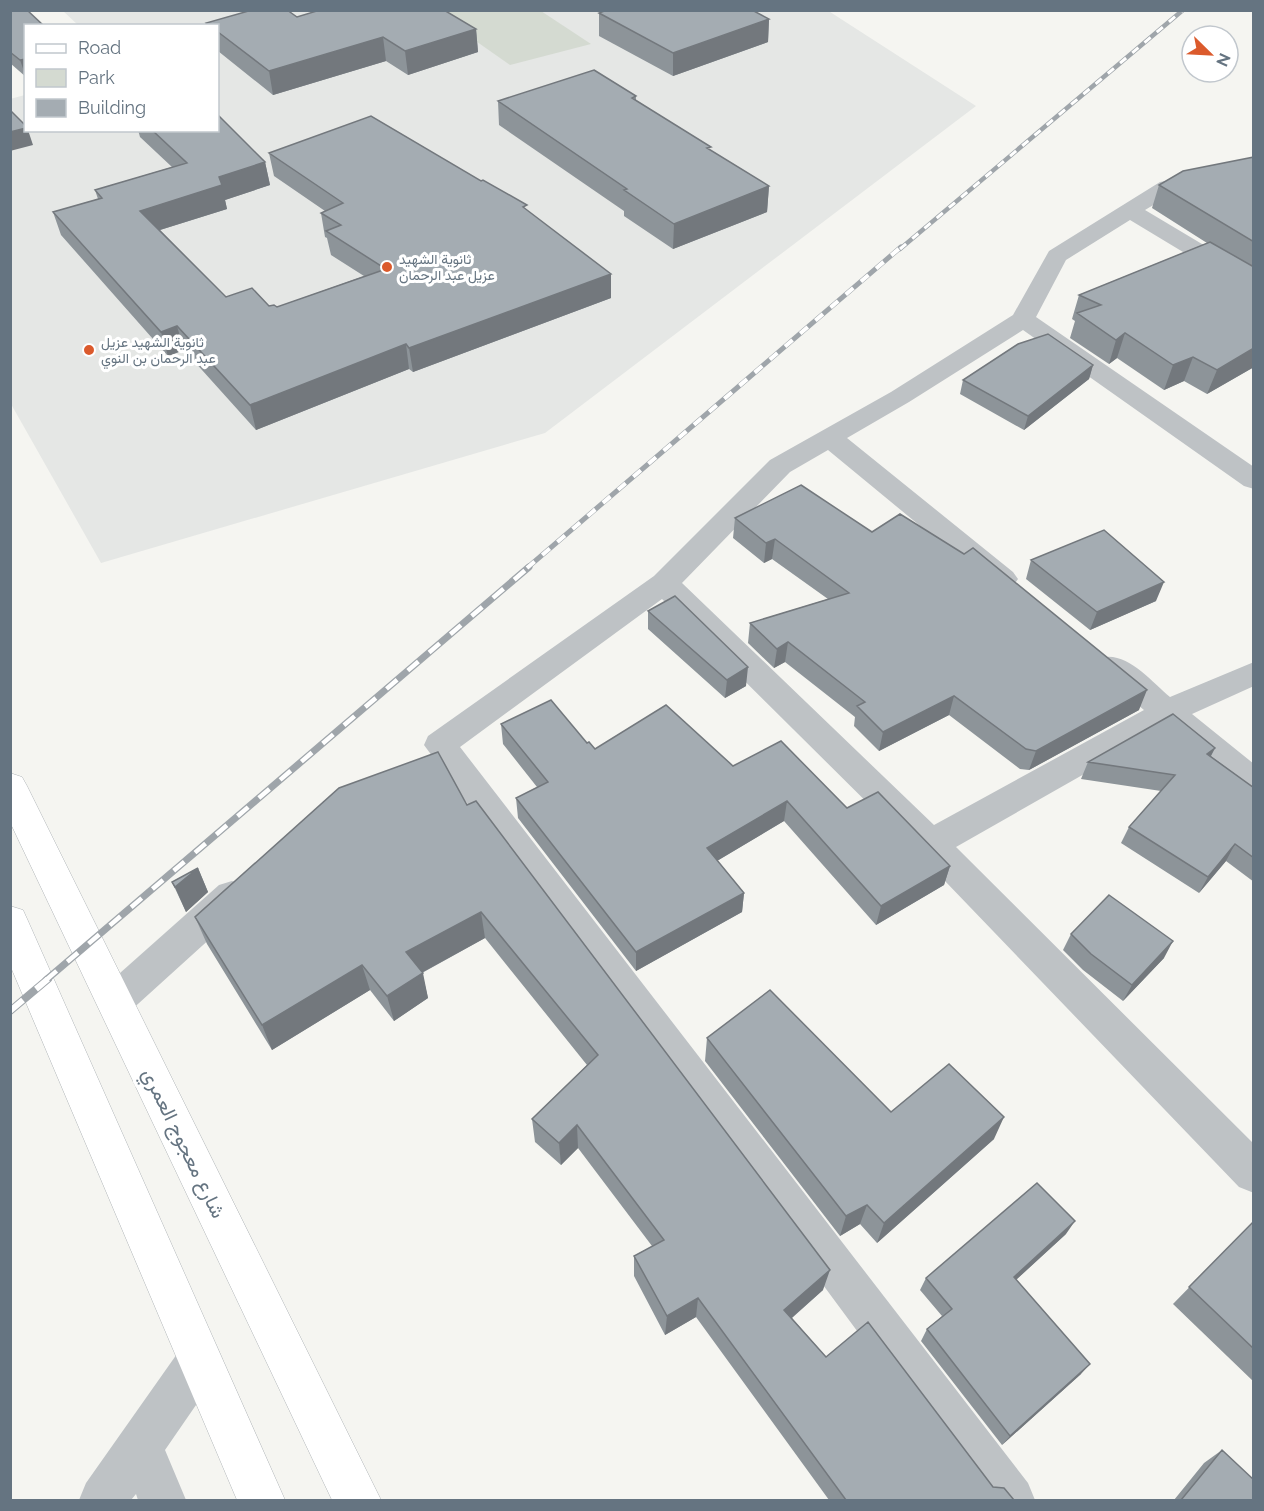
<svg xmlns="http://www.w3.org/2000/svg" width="1264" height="1511" font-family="Raleway,Vazirmatn,sans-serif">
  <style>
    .built { fill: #e5e7e5 }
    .green { fill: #d4dad1 }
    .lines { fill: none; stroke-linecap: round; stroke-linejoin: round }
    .primary-casing { stroke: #b1b6b9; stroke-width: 1 }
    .street { fill: #bec2c5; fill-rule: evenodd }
    .primary { fill: #fff; fill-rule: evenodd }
    .rail-far3-casing { stroke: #9fa5aa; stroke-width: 4.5 }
    .rail-far2-casing { stroke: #9fa5aa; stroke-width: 5 }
    .rail-far1-casing { stroke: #9fa5aa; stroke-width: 7 }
    .rail-casing { stroke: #9fa5aa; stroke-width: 8 }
    .rail-far3 { stroke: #fff; stroke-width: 3; stroke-dasharray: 8; stroke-linecap: butt }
    .rail-far2 { stroke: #fff; stroke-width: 4; stroke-dasharray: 10; stroke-linecap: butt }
    .rail-far1 { stroke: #fff; stroke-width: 4.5; stroke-dasharray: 14; stroke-linecap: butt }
    .rail { stroke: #fff; stroke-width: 6; stroke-dasharray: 17; stroke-linecap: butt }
    .wall { fill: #8d9499 }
    .shaded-wall { fill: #73787d }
    .building { fill: #a4acb2; stroke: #73787d; stroke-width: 1.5 }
    .poi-dot { fill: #db5a2c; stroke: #fff; stroke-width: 2 }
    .labels { text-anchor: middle; stroke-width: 6; stroke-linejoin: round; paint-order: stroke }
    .far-poi-label { font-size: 14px; fill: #657481; stroke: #fff; text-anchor: start }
    .near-street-label { font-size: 20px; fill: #657481; stroke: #fff }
  </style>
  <rect width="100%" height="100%" fill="#f5f5f1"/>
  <path class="built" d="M827,10l149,96 -431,327 -444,130 -90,-159 -1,-305 15,-4 1,35h192v-104l-140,-1 -15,-14z"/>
  <path class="green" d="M433,11h108l50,33 -81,21z"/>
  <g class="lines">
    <g class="primary-casing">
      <path id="primary" d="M10,773l12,4 5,9 354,714h-49l-322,-678z
        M10,906l13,4 5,11 257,579h-48l-227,-535z"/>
    </g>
    <path class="street" d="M1254,164v12l-79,16 -30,18 109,65v17l-8,-2 -116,-70 -64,40 -30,57 218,150v22l-10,-3 -221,-156 -114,72 -62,36 166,134 5,7 -5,7 -10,3 -10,-3 -165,-136 -38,22 -108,111 252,242 210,-115 -44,-36 -5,-8 5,-8c26,-8 51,23 70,39l84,-35v24l-62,28 62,50v32l-12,-4 -77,-64 -209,119 298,297v49l-15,-6 -320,-333 -257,-255 -202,148 568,736 7,17h-53l-558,-755 4,-9 226,-160 116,-116 121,-68 122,-77 36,-64 111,-69z
      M232,881l13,4 5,11 -5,11 -117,106 -13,5 -13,-5 -6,-12 6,-12 117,-104z
      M200,1337l16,7 7,16 -7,16 -51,74 21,50h-48l-2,-6 -5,6h-52l7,-17 98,-139z"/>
    <use href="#primary" class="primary"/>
    <g class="rail-far3-casing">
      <path id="rail-far3" d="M900,249l283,-239"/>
    </g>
    <g class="rail-far2-casing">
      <path id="rail-far2" d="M527,568l374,-321"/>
    </g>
    <g class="rail-far1-casing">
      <path id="rail-far1" d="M46,980l483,-413"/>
    </g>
    <g class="rail-casing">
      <path id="rail" d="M10,1011l38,-32"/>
    </g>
    <use href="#rail-far3" class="rail-far3"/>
    <use href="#rail-far2" class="rail-far2"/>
    <use href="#rail-far1" class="rail-far1"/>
    <use href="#rail" class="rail"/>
  </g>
  <path class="wall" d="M10,10l16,16v51l-16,-14z
    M599,13l170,6 -1,23 -95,34 -74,-40z
    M297,17l179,12 2,23 -70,23 -22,-14 -113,34 -55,-44v-25h-11l-1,-3z
    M636,96v4l75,51 58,35 -2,26 -94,37 -49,-33v-5l-125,-86 -1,-24z
    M138,130h80l47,32 5,23 -45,15 2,9 -67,21 66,67 51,10 87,-31 -33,-21 -4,-17 -2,-1 -4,-24 4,-2 -51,-35 -5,-23 259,58 83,87 -198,74 -4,-3 -153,61 -72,-80 -16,6 -107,-121 -8,-23 45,-13 -3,-9 77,-23 -32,-30z
    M1254,157v210l-47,27 -23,-13 -20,9 -47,-32 -8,6 -39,-26 5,-17 -3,-2 7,-24 128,-52 -55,-35 7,-23z
    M1093,365l-4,14 -65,51 -64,-36 3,-14z
    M735,518l404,192 -110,60 -9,-1 -71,-54 -70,36 -25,-25 1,-9 -70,-55 -11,6 -26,-25 2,-20 78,-24 -56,-40 -8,4 -31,-25z
    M1031,560l125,41 -66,29 -64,-51z
    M648,611l98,75 -21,12 -77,-69z
    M501,724l86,19 8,6 138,17 114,42 103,58 -6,19 -68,40 -92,-104 -67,40 27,32 -2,19 -106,59 -118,-153 -2,-20 21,-11 -34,-43z
    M1215,748l-4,8 43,32v94l-28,-21 -27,32 -78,-50 8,-16 32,-36 -80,-12 7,-17z
    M467,805l356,485 -31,28 34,39 167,130 21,13h-185l-133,-183 -31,18 -31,-59v-20l18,-10 -74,-98 -17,17 -26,-23 -3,-23 55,-54 -102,-127 -63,35 6,25 -34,23 -24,-31 -98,60 -65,-106 -12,-27z
    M198,868l10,24 -22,20 -14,-30z
    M1071,934l93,24 -41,43 -40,-31 -20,-20z
    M707,1038l184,74 103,27 -117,104 -17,-19 -20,12 -135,-175z
    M1254,1221v161l-81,-78z
    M1066,1234l-50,46 65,94 -79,71 -81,-104 6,-12 15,-13 -22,-26 6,-12z
    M1222,1450l32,50h-80l30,-37z"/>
  <path class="shaded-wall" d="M769,19l-1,23 -95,34v-23z
    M476,29l2,23 -70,23 -3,-24z
    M383,37l3,24 -113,34 -4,-24z
    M26,59v18l-6,-17z
    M26,128v2h2l5,15 -23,6v-19z
    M265,162l5,23 -45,15 2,9 -80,25 -7,-23 79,-34z
    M769,186l-2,26 -94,37 1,-25z
    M611,274v24l-198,74 -4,-24z
    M177,326l7,24 -16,6 -7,-24z
    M1125,333l-8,25 -8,6 7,-24z
    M406,344l3,25 -153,61 -6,-25z
    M1254,348v19l-47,27 10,-24z
    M1193,357l-9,24 -20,9 9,-25z
    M1093,365l-4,14 -65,51 4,-14z
    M775,539l-3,20 -8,4 2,-20z
    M1164,582l-8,19 -66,29 7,-18z
    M788,642l-3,20 -11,6 3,-19z
    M748,667l-2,19 -21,12 2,-18z
    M1147,690l-8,20 -110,60 7,-19z
    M954,696l-5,19 -70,36 4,-19z
    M1215,748l-9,17 1,-11z
    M787,801l-3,20 -79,47 2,-20z
    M1235,844l-9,17 -27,32 9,-16z
    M950,866l-6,19 -68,40 5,-19z
    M198,868l10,24 -22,20 -11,-25z
    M744,893l-2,19 -106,59v-19z
    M481,912l4,26 -73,40 -6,-26z
    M1173,941l-9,17 -41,43 9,-16z
    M362,965l8,25 -98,60 -10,-25z
    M423,973l5,25 -34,23 -7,-25z
    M1004,1117l-10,22 -117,104 7,-20z
    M577,1125l1,23 -17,17 -2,-22z
    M867,1205l-7,19 -20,12 6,-20z
    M1075,1221l-9,13 -60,55 8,-12z
    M830,1270l-7,20 -44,39 5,-19z
    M698,1298l-2,19 -31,18 2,-19z
    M1090,1364l-9,10 -79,71 8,-9z"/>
  <path class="building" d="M10,10h17l17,16h-18v33l-6,1 -10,-8z
    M252,10h35l10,7 23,-7h124l32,19 -71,22 -22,-14 -114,34 -51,-39v-6h-9l-3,-3z
    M607,10h145l17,9 -96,34 -74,-40z
    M594,70l42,26 -4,2 79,49 -4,1 62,38 -95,38 -50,-34 3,-1 -129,-88z
    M10,110l16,16v2l-16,4z
    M218,115l47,47 -46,15 3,8 -82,26 86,86 26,-9 17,18 5,-1 3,2 109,-38 -60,-38 15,-6 -20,-12 22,-10 -74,-50 102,-37 110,65 2,-1 44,25 -4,2 88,67 -202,74 -3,-4 -156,61 -73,-79 -16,6 -108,-120 49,-14 -7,-8 92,-27 -35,-33h66z
    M1254,157v85l-95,-57 24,-14z
    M1210,242l44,25v81l-37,22 -24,-13 -20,8 -48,-32 -9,7 -39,-27 24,-8 -22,-10z
    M1048,334l45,31 -65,51 -65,-36 55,-36z
    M801,485l71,47 28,-18 64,40 9,-6 174,142 -111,61 -10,-2 -72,-53 -71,36 -26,-26 8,-4 -77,-60 -11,7 -27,-26 99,-30 -74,-54 -9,4 -31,-25z
    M1104,530l60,52 -67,30 -66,-52z
    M675,596l73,71 -21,13 -79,-69z
    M551,700l36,43 2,-1 6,7 71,-44 67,61 48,-25 66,67 31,-16 72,74 -69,40 -94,-105 -80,47 37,45 -108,59 -120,-154 32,-16 -47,-58z
    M1173,714l42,34 -8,6 47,34v70l-19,-14 -27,33 -79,-50 46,-52 -87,-13z
    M438,752l29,53 9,-4 354,469 -46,40 42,47 42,-35 125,165 11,1 10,12h-168l-148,-202 -31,18 -33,-60 30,-16 -87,-115 -18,18 -27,-24 66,-64 -117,-143 -75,40 17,21 -36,23 -25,-31 -100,60 -67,-108 144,-129z
    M198,868l-23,19 -3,-5z
    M1109,895l64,46 -41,44 -41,-31 -20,-20z
    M770,990l121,122 58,-48 55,53 -120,106 -17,-18 -21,11 -139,-178z
    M1037,1183l38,38 -61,56 76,87 -80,72 -83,-107 25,-20 -26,-31z
    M1254,1221v128l-65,-62z
    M1222,1450l32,30v20h-73z"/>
  <g class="poi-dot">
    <circle cx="387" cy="267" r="6"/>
    <circle cx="89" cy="350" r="6"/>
  </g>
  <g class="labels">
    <g class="far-poi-label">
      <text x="399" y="264">ثانوية الشهيد<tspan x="399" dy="16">عزيل عبد الرحمان</tspan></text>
      <text x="101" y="347">ثانوية الشهيد عزيل<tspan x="101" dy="16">عبد الرحمان بن النوي</tspan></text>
    </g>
    <g class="near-street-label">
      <text transform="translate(184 1143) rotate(64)" y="7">شارع معجوج العمري</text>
    </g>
  </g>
  <rect width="1264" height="1511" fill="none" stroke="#657481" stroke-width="24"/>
  <rect x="24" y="24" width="195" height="108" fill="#ffffff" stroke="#c1c7cd" stroke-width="1.5"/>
  <rect x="36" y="44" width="30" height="9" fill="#ffffff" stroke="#c1c7cd" stroke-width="1.5"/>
  <text x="78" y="54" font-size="18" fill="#657481">Road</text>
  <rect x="36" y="69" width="30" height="18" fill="#d4dad1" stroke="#c1c7cd" stroke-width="1.5"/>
  <text x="78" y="84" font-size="18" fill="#657481">Park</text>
  <rect x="36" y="99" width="30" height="18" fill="#a4acb2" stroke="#c1c7cd" stroke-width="1.5"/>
  <text x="78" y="114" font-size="18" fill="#657481">Building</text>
  <g transform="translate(1210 54) rotate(114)"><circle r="28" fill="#ffffff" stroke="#c1c7cd" stroke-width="1.5"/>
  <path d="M0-4.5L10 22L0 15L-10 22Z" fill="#db5a2c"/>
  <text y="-9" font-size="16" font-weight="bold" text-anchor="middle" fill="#657481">N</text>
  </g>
</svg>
